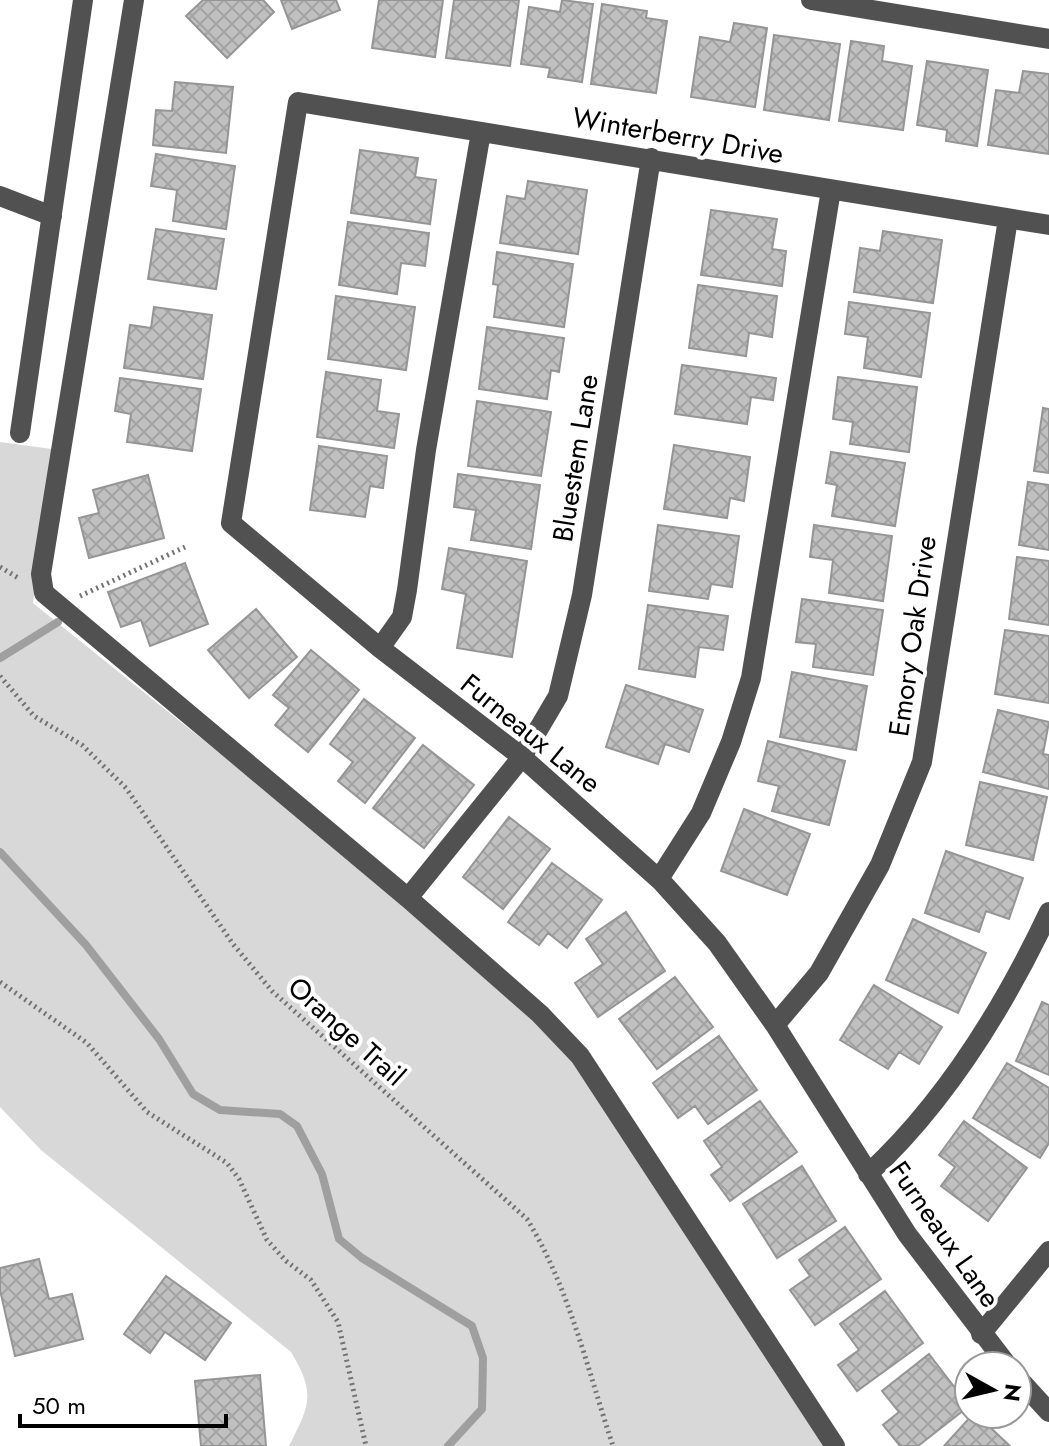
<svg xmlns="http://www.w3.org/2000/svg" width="1049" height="1446" font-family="Jost,sans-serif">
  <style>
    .green { fill: #d8d8d8 }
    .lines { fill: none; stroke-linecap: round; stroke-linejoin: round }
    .stream { stroke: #9f9f9f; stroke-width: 8 }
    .building { fill: url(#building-cross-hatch); stroke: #959595; stroke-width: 2 }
    .path { stroke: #737373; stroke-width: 5; stroke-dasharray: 2 4; stroke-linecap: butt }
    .minor { stroke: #515151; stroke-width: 20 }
    .labels { text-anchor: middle; stroke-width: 8; stroke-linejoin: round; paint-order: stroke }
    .street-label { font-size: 28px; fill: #000; stroke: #fff }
  </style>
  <defs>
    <pattern id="building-cross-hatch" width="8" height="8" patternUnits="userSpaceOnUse" patternTransform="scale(2)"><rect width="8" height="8" fill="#c0c0c0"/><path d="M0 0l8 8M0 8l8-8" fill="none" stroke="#a3a3a3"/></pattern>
  </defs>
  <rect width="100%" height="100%" fill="#fff"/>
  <path class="green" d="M0,442l52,7 -19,154 513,413 280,430h-537c21,-42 27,-52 2,-94l-250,-202 -41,-43z"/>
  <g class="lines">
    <path class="stream" d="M0,658l58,-36
      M0,852l86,93 73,94 34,55 27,16 60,4 17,12 25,48 17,65 23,19 110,68 11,32 -1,51 -34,37"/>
  </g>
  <path class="building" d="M203,0h60l11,12 -47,46 -41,-42z
    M281,0h55l4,10 -48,19z
    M379,0h64l-8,57 -63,-9z
    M454,0h65l-9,66 -64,-8z
    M562,0l31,4 -11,78 -34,-5 2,-9 -29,-4 8,-57 31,5z
    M602,4l45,7 -1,7 21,3 -11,72 -65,-9z
    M734,23l33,5 -12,79 -64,-10 9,-60 30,5z
    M774,35l66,9 -11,76 -65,-10z
    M851,41l33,5 -2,15 30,5 -9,64 -64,-9z
    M927,61l61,9 -11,76 -31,-5 1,-11 -30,-5z
    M1023,71l26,3v80l-61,-9 8,-55 23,3z
    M175,82l58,5 -7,66 -73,-8 3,-35 16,1z
    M360,150l58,8 -3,19 21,3 -6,44 -79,-11z
    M156,154l79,12 -9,63 -53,-8 4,-31 -26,-4z
    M528,181l59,9 -9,64 -78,-11 7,-47 18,3z
    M711,210l66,9 -5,30 14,2 -4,35 -81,-11z
    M348,222l81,11 -4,33 -24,-3 -4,31 -58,-9z
    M156,229l68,10 -8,50 -68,-10z
    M883,231l59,9 -9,63 -79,-11 6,-44 20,3z
    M497,252l76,12 -9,63 -70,-10 4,-32 -5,-1z
    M698,285l79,11 -5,41 -23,-4 -3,23 -57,-8z
    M336,296l79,11 -9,63 -78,-11z
    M849,302l81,11 -9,64 -57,-9 4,-31 -23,-3z
    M154,307l58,8 -9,64 -79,-11 6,-43 21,3z
    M487,327l77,11 -5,34 -8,-2 -4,29 -68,-10z
    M682,365l94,13 -3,22 -22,-3 -4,27 -72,-10z
    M326,372l55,8 -4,31 22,3 -5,34 -77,-11z
    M838,377l79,10 -8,65 -59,-8 3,-22 -20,-3z
    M120,378l81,11 -9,62 -65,-9 4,-28 -16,-3z
    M477,401l74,11 -10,64 -73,-10z
    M1043,408l6,1v64l-15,-2z
    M674,445l76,12 -6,44 -14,-3 -3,20 -63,-9z
    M319,446l68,10 -4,32 -13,-2 -5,31 -55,-7z
    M831,452l74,11 -10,63 -63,-10 5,-31 -11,-2z
    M458,474l82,11 -9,64 -60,-9 5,-30 -22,-3z
    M148,475l16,63 -75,20 -10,-40 20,-5 -6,-23z
    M1028,482l21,3v65l-30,-5z
    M658,525l81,11 -7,51 -21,-3 -3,15 -59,-8z
    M814,525l78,11 -9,65 -54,-8 4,-33 -23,-3z
    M449,548l78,13 -15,96 -55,-9 9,-54 -24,-5z
    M1017,557l32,4v64l-40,-6z
    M185,563l23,61 -58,22 -9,-26 -20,7 -13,-35z
    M802,599l81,11 -10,65 -60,-8 3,-23 -20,-2z
    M648,605l80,11 -5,34 -24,-3 -4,30 -56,-8z
    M256,609l41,48 -48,41 -41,-48z
    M1005,630l44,6v67l-54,-9z
    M311,650l48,40 -51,62 -33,-27 14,-17 -16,-13z
    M792,672l75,14 -11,64 -76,-13z
    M626,685l77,25 -14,42 -24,-8 -7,20 -52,-17z
    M364,699l51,39 -50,65 -27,-22 15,-19 -23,-18z
    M998,710l51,12 -6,32 6,1v34l-66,-17z
    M768,741l77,20 -16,64 -57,-14 7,-25 -21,-5z
    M423,745l51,40 -50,63 -51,-40z
    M980,782l67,15 -14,63 -67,-15z
    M744,809l66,25 -23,61 -66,-24z
    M509,817l41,32 -47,60 -40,-32z
    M946,851l77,27 -14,41 -23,-8 -7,21 -54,-19z
    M552,863l50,37 -35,48 -19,-15 -9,12 -31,-23z
    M626,912l39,59 -67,46 -23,-34 28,-19 -17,-25z
    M913,919l73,34 -28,60 -72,-33z
    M675,977l38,50 -56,42 -38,-50z
    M874,985l68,42 -23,37 -20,-12 -11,17 -48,-29z
    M1042,1002l7,3v70l-33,-14z
    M719,1036l38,54 -49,34 -13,-18 -17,12 -25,-35z
    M1007,1063l42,25v55l-9,15 -67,-40z
    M760,1101l37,51 -67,49 -19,-26 11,-8 -18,-26z
    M964,1121l63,47 -39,53 -47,-35 14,-19 -16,-12z
    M802,1166l34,55 -59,37 -34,-54z
    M845,1227l36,52 -66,46 -25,-35 20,-14 -11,-16z
    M39,1259l10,40 23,-5 11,45 -68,17 -15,-66v-22z
    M166,1276l65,47 -26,37 -40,-28 -15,21 -26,-19z
    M885,1291l38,52 -66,48 -19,-26 21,-15 -19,-26z
    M929,1354l40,52 -51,40h-18l-17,-21 16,-13 -17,-21z
    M260,1375l6,71h-65l-6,-65z
    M973,1414h3l34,32h-66z"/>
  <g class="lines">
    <path class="path" d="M0,567l20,12
      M80,596l105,-49
      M0,676l34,40 48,29 44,43 107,156 39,47 255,228c42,68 61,152 86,227
      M0,982l87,61 60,69 80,51 12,16 28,61 19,21 25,19 27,42 28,124"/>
    <path class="minor" d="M134,0l-93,574 3,19 364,305 132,116 40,42 255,390
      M811,0l238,39
      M0,196l52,20
      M20,433l63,-433
      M380,648l22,-31 5,-27 19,-140 55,-318
      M659,879l42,-66 30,-71 20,-64 80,-488
      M408,898l114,-141 36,-61 24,-101 69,-437
      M775,1025l44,-52 61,-108 42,-103 86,-543
      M868,1174c78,-72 136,-167 181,-262
      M981,1334l68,-83
      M1008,1366l-101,-132 -132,-209 -58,-82 -56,-62 -139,-124 -142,-109 -149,-125 67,-421 751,123
      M1017,1377l32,35"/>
  </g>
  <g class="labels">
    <g class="street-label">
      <text transform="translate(678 135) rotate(10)" y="10">Winterberry Drive</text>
      <text transform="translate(575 458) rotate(-81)" y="10">Bluestem Lane</text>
      <text transform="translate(912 636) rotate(-82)" y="10">Emory Oak Drive</text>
      <text transform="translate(531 733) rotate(39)" y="10">Furneaux Lane</text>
      <text transform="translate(347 1031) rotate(42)" y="10">Orange Trail</text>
      <text transform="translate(945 1234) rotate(55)" y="10">Furneaux Lane</text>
    </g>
  </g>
  <g transform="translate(993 1390) rotate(98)"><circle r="38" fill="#ffffff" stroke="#999999" stroke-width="2"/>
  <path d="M0-6L14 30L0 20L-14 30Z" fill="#000000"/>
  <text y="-12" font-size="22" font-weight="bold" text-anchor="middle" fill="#000000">N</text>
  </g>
  <path d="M20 1414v12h206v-12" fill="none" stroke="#000000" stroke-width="4"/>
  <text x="32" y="1414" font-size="24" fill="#000000" stroke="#ffffff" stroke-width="6" paint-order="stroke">50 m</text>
</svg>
